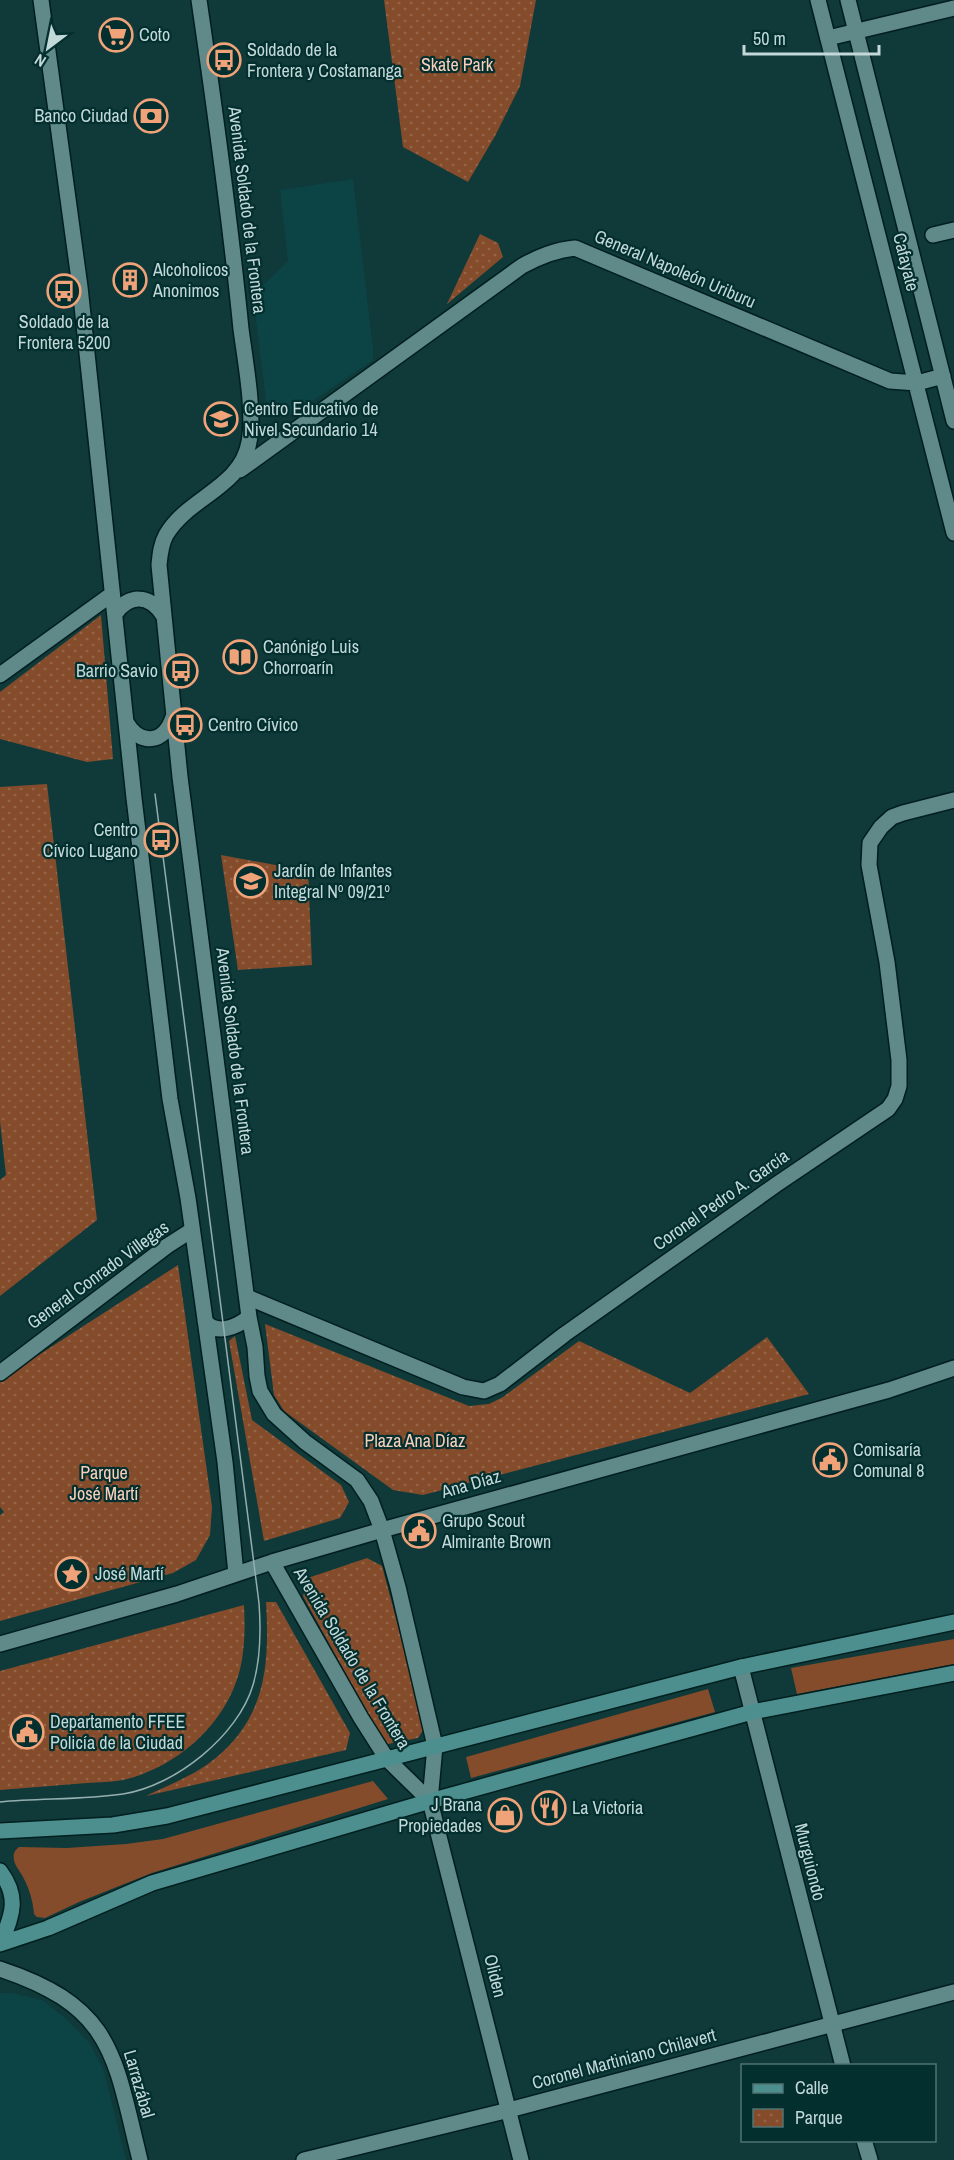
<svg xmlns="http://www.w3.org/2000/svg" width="954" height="2160" font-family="'Archivo Narrow',sans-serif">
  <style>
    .built { fill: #0c4445 }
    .grass { fill: #854c2c }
    .park { fill: url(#park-dots) }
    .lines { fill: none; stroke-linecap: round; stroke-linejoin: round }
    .minor-casing { stroke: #011f1f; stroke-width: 18 }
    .tertiary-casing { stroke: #011f1f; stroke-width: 18 }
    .secondary-casing { stroke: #011f1f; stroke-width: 18 }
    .minor { stroke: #608989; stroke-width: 15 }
    .tertiary { stroke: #608989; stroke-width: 15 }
    .secondary { stroke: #4d8e8e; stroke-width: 15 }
    .tram { stroke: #95afaf; stroke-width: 1.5 }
    .labels { text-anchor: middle; stroke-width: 4.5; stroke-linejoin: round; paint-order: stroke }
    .poi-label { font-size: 18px; fill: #c3d8d8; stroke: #032f2f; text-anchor: start }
    .park-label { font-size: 18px; fill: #fad0bb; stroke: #032f2f }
    .street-label { font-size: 18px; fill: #c3d8d8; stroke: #032f2f }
  </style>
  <defs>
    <pattern id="park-dots" width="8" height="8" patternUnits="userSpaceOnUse" patternTransform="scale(1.5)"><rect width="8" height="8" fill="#854c2c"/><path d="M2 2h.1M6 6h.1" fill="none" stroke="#95654a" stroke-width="1.8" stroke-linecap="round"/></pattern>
  </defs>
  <rect width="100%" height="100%" fill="#103939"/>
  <path class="built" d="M353,179l20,169v12l-72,49 -13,6h-6l-11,-8 -5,-7 -13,-105 35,-34 -8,-71z
    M0,1993h12l30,7 22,17 25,25 15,29 22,89h-126z"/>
  <path class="grass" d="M954,1639v25l-157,30 -6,-26z
    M708,1689l7,23 -244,66 -5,-21z
    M373,1781l15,18 -236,74 -73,29 -34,16 -8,-1 -3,-3c-1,-13 -5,-26 -11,-37 -3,-6 -8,-11 -9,-17 -1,-6 0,-9 5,-13l48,1 59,-4 37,-5z"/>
  <path class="park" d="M384,0h152l-16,86 -25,50 -27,46 -65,-35z
    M480,234l18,9 5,14 -56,47z
    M101,615l12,144 -26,3 -87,-23v-47z
    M47,784l50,436 -97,76v-116l6,-5 -6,-54v-334z
    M221,855l87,16 4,94 -74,5z
    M178,1265l34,242 -2,28 -14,25 -23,13 -173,48v-106l4,-3 -4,-5v-127z
    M265,1324l204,82 20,-2 14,-7 76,-56 111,52 77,-56 42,57 -386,101 -30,-5 -109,-79 -10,-16z
    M235,1336l17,84 89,65 8,17 -9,16 -76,23 -35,-200z
    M367,1558l15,8 43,161 -7,11 -30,6 -7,-6 -78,-142 5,-18z
    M266,1602h10l74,131 -4,17 -200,46c20,-10 44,-19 62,-32 57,-42 62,-95 58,-162z
    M244,1605c1,18 1,36 -2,54 -9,59 -62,108 -119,121 -11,2 -24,2 -36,3 -29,2 -58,5 -87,7v-119z"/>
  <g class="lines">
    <g class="minor-casing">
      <path id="minor" d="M828,38l126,-30
        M933,235l21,-5
        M247,1297l216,90 21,4 16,-7 65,-50 212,-150 111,-75 7,-10 4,-13v-26l-12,-98 -18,-97 1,-22 11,-16 11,-10 11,-4 51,-13
        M0,1373l167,-127 25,-16
        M430,1801l91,359
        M304,2160l205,-50 445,-118"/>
    </g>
    <g class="tertiary-casing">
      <path id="tertiary" d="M41,0l39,287 54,511 36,301 18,99 37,264 11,112
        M199,0c16,110 31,219 42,329 4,31 14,84 8,113 -8,46 -61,55 -83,93 -5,9 -6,19 -7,30l21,212 69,540 6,30 2,29 3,15 14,23 31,28 52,38 14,21 11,29 16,57 37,159 -5,55
        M818,0l136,533
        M848,0l106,421
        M240,470l282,-204c18,-10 33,-16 53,-18l315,133 27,2 26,-7
        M115,614c14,-20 34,-20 48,1
        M0,675l112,-81
        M126,722c14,24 38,22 47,-5
        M205,1321c11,15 32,6 44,-4
        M272,1562l89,156 26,41 43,42
        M0,1644l177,-50 95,-32 110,-32 507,-140 65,-22
        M741,1667l102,399
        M0,1969c114,38 114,86 140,191
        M864,2140l6,20"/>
    </g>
    <g class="secondary-casing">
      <path id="secondary" d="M0,1831l113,-6 54,-9 574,-149 213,-45
        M0,1871c20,27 12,44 1,72
        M0,1944l48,-16 104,-45 278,-82 322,-89 202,-39"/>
    </g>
    <use href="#minor" class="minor"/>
    <use href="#tertiary" class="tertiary"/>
    <use href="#secondary" class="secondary"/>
    <path class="tram" d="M0,1802c41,-4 82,-2 123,-8 52,-8 115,-58 130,-109 8,-27 8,-55 6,-82l-104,-809"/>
  </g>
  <defs>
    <g id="supermarket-ring" transform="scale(1.725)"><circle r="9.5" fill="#032f2f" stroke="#f0a279" stroke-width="1.5"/><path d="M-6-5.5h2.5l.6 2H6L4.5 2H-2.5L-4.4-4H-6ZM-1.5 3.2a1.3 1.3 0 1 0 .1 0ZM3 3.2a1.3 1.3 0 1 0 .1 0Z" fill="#f0a279"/></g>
    <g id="bus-ring" transform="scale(1.725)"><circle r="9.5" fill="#032f2f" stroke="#f0a279" stroke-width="1.5"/><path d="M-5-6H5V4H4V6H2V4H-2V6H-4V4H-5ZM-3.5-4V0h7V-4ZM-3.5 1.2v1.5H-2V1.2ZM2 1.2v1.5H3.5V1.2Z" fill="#f0a279"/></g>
    <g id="bank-ring" transform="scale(1.725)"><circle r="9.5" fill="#032f2f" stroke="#f0a279" stroke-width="1.5"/><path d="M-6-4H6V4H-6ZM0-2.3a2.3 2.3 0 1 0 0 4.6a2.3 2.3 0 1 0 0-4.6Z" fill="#f0a279"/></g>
    <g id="building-ring" transform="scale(1.725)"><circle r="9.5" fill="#032f2f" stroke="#f0a279" stroke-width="1.5"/><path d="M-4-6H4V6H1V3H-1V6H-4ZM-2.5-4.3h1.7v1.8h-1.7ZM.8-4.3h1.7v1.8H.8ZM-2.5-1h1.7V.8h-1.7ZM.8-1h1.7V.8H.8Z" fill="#f0a279"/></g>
    <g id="school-ring" transform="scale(1.725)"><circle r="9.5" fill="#032f2f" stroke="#f0a279" stroke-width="1.5"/><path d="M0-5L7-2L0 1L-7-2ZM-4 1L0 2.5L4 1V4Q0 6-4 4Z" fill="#f0a279"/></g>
    <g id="library-ring" transform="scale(1.725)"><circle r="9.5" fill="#032f2f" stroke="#f0a279" stroke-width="1.5"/><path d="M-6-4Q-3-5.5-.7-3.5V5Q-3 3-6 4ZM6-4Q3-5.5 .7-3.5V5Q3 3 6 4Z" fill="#f0a279"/></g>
    <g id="civic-ring" transform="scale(1.725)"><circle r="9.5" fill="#032f2f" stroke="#f0a279" stroke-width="1.5"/><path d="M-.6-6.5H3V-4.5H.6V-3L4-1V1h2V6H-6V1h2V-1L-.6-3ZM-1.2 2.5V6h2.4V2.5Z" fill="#f0a279"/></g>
    <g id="sight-ring" transform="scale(1.725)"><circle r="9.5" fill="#032f2f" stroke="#f0a279" stroke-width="1.5"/><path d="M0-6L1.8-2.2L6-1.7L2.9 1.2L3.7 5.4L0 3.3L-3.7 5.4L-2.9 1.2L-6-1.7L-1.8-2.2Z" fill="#f0a279"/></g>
    <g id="restaurant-ring" transform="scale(1.725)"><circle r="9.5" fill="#032f2f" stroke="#f0a279" stroke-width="1.5"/><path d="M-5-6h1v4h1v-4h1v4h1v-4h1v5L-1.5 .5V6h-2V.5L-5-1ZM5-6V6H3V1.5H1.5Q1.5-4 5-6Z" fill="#f0a279"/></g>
    <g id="shop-ring" transform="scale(1.725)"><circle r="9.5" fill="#032f2f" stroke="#f0a279" stroke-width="1.5"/><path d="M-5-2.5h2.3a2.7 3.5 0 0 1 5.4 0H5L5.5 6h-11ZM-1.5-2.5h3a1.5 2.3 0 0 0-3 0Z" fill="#f0a279"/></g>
  </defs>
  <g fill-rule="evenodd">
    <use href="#supermarket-ring" x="116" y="35"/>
    <use href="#bus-ring" x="224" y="60"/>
    <use href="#bank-ring" x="151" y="116"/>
    <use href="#building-ring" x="130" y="280"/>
    <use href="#bus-ring" x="64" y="291"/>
    <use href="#school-ring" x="221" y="419"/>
    <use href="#library-ring" x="240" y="657"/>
    <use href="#bus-ring" x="181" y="671"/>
    <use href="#bus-ring" x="185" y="725"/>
    <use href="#bus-ring" x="161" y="840"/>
    <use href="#school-ring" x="251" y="881"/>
    <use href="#civic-ring" x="830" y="1460"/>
    <use href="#civic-ring" x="419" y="1531"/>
    <use href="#sight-ring" x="72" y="1574"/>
    <use href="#civic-ring" x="27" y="1732"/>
    <use href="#restaurant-ring" x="549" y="1808"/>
    <use href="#shop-ring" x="505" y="1815"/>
  </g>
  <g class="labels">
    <g class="poi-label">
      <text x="139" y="41">Coto</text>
      <text x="247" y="56">Soldado de la<tspan x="247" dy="21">Frontera y Costamanga</tspan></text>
      <text x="128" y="122" text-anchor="end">Banco Ciudad</text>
      <text x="153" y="276">Alcoholicos<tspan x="153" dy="21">Anonimos</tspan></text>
      <text x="64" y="328" text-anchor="middle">Soldado de la<tspan x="64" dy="21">Frontera 5200</tspan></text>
      <text x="244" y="415">Centro Educativo de<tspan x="244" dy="21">Nivel Secundario 14</tspan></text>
      <text x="263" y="653">Canónigo Luis<tspan x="263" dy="21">Chorroarín</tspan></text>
      <text x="158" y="677" text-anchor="end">Barrio Savio</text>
      <text x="208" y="731">Centro Cívico</text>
      <text x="138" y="836" text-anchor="end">Centro<tspan x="138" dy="21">Cívico Lugano</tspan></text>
      <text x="274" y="877">Jardín de Infantes<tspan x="274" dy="21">Integral Nº 09/21º</tspan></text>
      <text x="853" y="1456">Comisaría<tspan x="853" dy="21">Comunal 8</tspan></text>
      <text x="442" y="1527">Grupo Scout<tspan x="442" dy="21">Almirante Brown</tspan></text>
      <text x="95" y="1580">José Martí</text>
      <text x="50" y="1728">Departamento FFEE<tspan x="50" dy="21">Policía de la Ciudad</tspan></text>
      <text x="482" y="1811" text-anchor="end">J Brana<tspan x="482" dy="21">Propiedades</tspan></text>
      <text x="572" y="1814">La Victoria</text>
    </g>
    <g class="park-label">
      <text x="457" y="71">Skate Park</text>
      <text x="415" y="1447">Plaza Ana Díaz</text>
      <text x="104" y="1479">Parque<tspan x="104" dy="21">José Martí</tspan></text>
    </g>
    <g class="street-label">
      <text transform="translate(247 210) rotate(83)" y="6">Avenida Soldado de la Frontera</text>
      <text transform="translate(906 262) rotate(76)" y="6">Cafayate</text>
      <text transform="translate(675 269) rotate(23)" y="6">General Napoleón Uriburu</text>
      <text transform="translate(235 1051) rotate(83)" y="6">Avenida Soldado de la Frontera</text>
      <text transform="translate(721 1200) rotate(-35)" y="6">Coronel Pedro A. García</text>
      <text transform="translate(98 1275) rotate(-36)" y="6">General Conrado Villegas</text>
      <text transform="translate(471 1484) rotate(-16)" y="6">Ana Díaz</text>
      <text transform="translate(352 1658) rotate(59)" y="6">Avenida Soldado de la Frontera</text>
      <text transform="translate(810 1862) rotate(76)" y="6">Murguiondo</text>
      <text transform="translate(495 1976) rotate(76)" y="6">Oliden</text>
      <text transform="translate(624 2059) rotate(-15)" y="6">Coronel Martiniano Chilavert</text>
      <text transform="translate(139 2084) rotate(74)" y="6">Larrazábal</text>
    </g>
  </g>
  <rect x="741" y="2064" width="195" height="78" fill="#032f2f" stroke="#507373" stroke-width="1.5"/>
  <rect x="753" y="2084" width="30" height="9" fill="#4d8e8e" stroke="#507373" stroke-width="1.5"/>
  <text x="795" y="2094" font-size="18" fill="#c3d8d8">Calle</text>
  <rect x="753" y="2109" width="30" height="18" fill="url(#park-dots)" stroke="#507373" stroke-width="1.5"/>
  <text x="795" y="2124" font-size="18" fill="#c3d8d8">Parque</text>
  <g transform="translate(48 48) rotate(212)" stroke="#032f2f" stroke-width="4.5" paint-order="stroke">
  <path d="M0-4.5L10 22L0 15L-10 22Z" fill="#c3d8d8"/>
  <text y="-9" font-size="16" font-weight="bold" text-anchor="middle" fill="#c3d8d8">N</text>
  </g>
  <path d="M744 45v9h135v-9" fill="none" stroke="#c3d8d8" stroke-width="3"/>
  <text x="753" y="45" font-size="18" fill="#c3d8d8" stroke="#032f2f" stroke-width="4.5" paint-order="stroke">50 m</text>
</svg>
